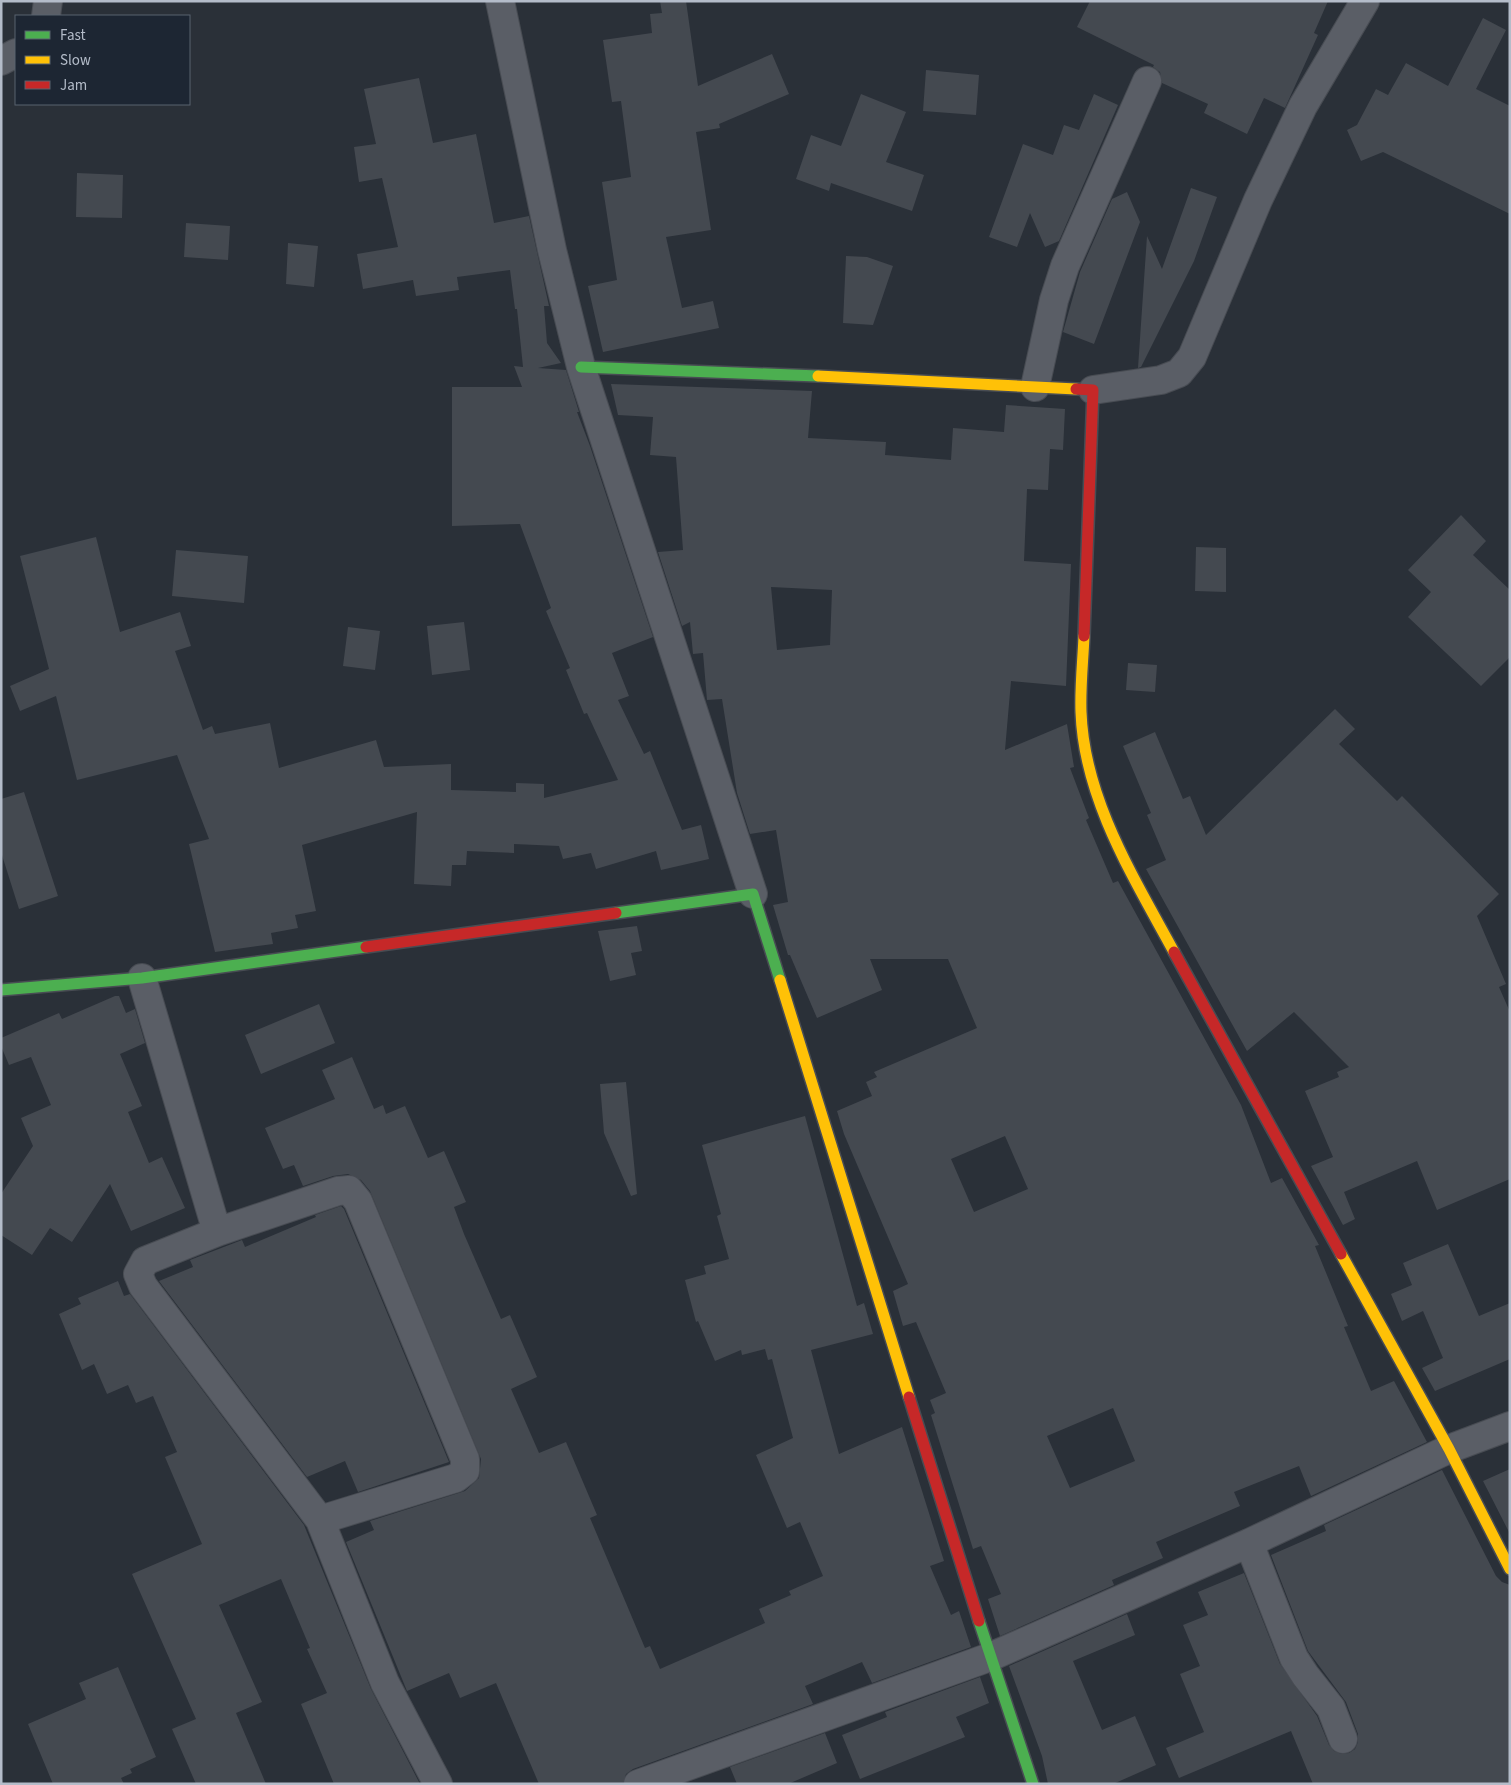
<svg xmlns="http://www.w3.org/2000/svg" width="1511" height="1785" font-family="'Source Sans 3',sans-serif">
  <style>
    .building { fill: #444950; fill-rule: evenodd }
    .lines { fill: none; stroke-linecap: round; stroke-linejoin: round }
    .street-casing { stroke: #484c53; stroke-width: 30 }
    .fast-casing { stroke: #484c53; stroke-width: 14 }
    .slow-casing { stroke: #484c53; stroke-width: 14 }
    .jam-casing { stroke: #484c53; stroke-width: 14 }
    .street { stroke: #5a5e66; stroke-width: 28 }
    .fast { stroke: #4caf50; stroke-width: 11 }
    .slow { stroke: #ffc107; stroke-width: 11 }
    .jam { stroke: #c62828; stroke-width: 11 }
  </style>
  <rect width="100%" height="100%" fill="#2a3038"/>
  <path class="building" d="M660,1h26l12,85 74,-32 17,40 -70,30 1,4 -24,4 15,98 -45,7 16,71 31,-7 6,27 -116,24 -15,-66 29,-6 -15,-98 29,-5 -10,-76 -9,1 -9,-62 49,-7 -2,-19 12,-1z
    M1090,1h238l-14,32 4,2 -33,73 -21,-10 -17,36 -43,-21 4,-9 -46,-21 -2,-11 -7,-5 1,-2 -77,-38z
    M1483,18l23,12 -30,59 34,17v108l-127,-62 -22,9 -14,-31 10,-5 19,-36 12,6 18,-32 42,23z
    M926,70l53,5 -3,40 -53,-4z
    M419,78l14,65 43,-9 18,89 35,-7 20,90h-5l3,37 14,20 -23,5 28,2 13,42h-2l13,34 63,191 -41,16 17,43 -11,4 26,54 6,-3 32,79 19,-5 8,34 -48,11 -5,-19 -60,18 -5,-16 -28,6 -4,-13 -45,-2v9l-47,-2 -1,14h-14l-1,21 -37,-2 3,-72 -115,33 14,66 -21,4 3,13 -27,5 2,11 -58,8 -26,-108 20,-5 -32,-84 -100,25 -21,-84 -36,15 -10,-25 39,-17 -29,-113 76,-19 24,95 60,-20 11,34 -16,5 28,79 9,-4 3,8 55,-11 9,45 97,-28 8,27 67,-3v26l65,2v-9l28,1v14l74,-18 -31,-67 -3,1 -18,-44 4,-2 -24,-57 5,-3 -31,-84 -68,2v-139h70l-8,-21 9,1 -6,-58h-2l-5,-39 -53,7 2,13 -43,6 -3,-16 -50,9 -6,-35 41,-7 -16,-69 -23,4 -5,-35 22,-3 -12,-55z
    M861,94l45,18 -20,50 38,13 -12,36 -81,-28 -2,8 -33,-12 15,-44 30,11z
    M1094,94l24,11 -59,136 -14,6 -15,-34 -13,34 -28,-10 34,-93 30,11 11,-30 15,5z
    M77,173l46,2 -1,43 -46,-1z
    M1191,188l26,9 -23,64 -53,106 -3,1 9,-132 15,33z
    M1127,192l13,30 -46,122 -31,-12 17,-60 32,-73z
    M186,223l44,3 -2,34 -44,-3z
    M288,243l30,3 -4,41 -28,-3z
    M846,256l21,1 26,9 -20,59 -30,-2z
    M611,384l201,7 -4,47 78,4 -1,13 66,5 2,-32 51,4 2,-27 59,4 -2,41 -13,-1 -2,41 -21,-1 -3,72 47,3 -5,122 -55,-5 -6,69 62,-26 7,43 -4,1 19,50 -3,2 27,63 5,-2 123,224 30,78 11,-5 37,67 -4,1 33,80 -4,1 27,64 23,-10 33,61 -116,54 -12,-30 -65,26 6,14 -84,36 7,16 -51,22 2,5 -114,51 -12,-37 13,-5 -20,-48 -8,3 -42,-134 4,-2 -5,-13 16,-7 -30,-71 -13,4 -10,-35 15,-7 -64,-150 -7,-23 35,-15 -6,-14 11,-5 -3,-5 103,-44 -29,-69h-78l12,31 -65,28 -27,-63h-2l-15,-50 15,-3 -12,-72 -26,4 -13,-41 -15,-94 -15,1 -4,-47 -10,1 -3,-32 -8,4 -24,-74 25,-2 -7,-93 -26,-2 3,-38 -35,-2zM771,587l61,3 -2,55 -53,5zM1005,1136l23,53 -54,23 -23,-53zM1113,1408l22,53 -65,27 -23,-52z
    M1461,515l25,26 -13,14 37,35v67l-29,29 -73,-69 23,-25 -23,-22z
    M1196,547l30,1v44l-31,-1z
    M176,550l72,6 -4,47 -72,-7z
    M464,622l6,48 -38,5 -5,-49z
    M348,627l32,4 -5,39 -32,-4z
    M1128,663l29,2 -2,27 -29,-2z
    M1335,709l20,20 -16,15 58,57 5,-5 97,98 -22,22 29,68 -7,3 11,25v167l-73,31 -20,-49 -73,31 11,27 -12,6 -32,-59 22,-9 -28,-66 34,-14 -2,-5 12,-5 -55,-55 -47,39 -101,-182 20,-9 -19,-45 4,-2 -28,-67 32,-14 28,67 7,-3 16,39z
    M24,792l34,104 -39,13 -18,-57v-53z
    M637,926l5,25 -11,2 5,22 -26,6 -12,-50z
    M115,996h4l7,17 9,-4 10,34 -25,11 22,52 -14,6 21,51 13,-6 23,51 -54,23 -21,-47 -38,58 -22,-14 -18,27 -31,-20v-41l32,-48 -12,-28 30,-13 -20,-48 -22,8 -8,-19v-8l58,-25 3,6z
    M319,1004l16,39 -74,31 -16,-39z
    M352,1057l22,52 9,-4 3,9 19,-8 23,52 16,-7 22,51 -12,5 10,27 37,85 9,-4 27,62 -26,12 28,64 27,-11 31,73 -7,3 55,130 5,-2 10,23 105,-46 -6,-14 32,-14 -2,-4 34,-15 -23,-54 -13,6 -31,-73 37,-17 -21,-79 -4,1 -3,-11 -23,6 -1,-5 -26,11 -17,-40 -2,1 -11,-42 21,-6 -2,-8 25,-7 -12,-43 4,-2 -19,-69 103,-29 52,190 7,-3 9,31 -62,16 28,104 63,-27 42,134 -14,5 21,49 8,-4 12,36 -99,36 -10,-21 -57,24 8,18 -180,65 -7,5 -3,10h-84l-43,-101 -36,15 -11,-25 -42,18 -61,-149 28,-12 -4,-9 95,-30 14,-13 2,-19 -111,-268 -9,-11 -13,-6 -15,2 -30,10 -9,-21 -11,4 -18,-41 70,-29 -13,-29z
    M626,1082l11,112 -6,2 -27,-63 -4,-49z
    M341,1206l3,3 105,253 -91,30 -13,-31 -38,16 -148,-196 34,-14 -3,-7 52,-20 3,7 71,-30 -1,-2z
    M1448,1244l31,72 31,-13v56l-75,32 -13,-23 21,-10 -20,-47 -21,10 -11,-27 21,-9 -9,-22z
    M118,1281l6,15 6,-2 174,231 67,164 49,95h-86l-33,-80 26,-11 -20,-44 3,-1 -29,-69 -62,26 43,97 -26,11 30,71h-70l-24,-55 24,-10 -64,-145 70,-30 -37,-87 12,-5 -24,-56 -17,7 -8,-18 -21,9 -13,-30 -12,6 -23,-56 22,-10 -3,-6z
    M1510,1469v65l-27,-53z
    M1442,1470l54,106 6,6 8,3v199h-197l-22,-53 -112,47 -13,-30 38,-16 -24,-58 20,-8 -17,-41 25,-10 -10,-23 46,-19 36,91 37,52 12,29 5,6 7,3 8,-1 6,-4 3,-7v-8l-12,-32 -38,-51 -37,-96 55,-24 -2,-6z
    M1127,1614l8,21 -62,26 29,69 33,-14 21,49 -43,19h-65l-6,-28 -33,-90z
    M118,1667l38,90 -26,12 2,4 -11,5 3,6h-71l-25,-60 58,-25 -7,-16z
    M980,1677l9,26 -33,14 9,20 -105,42 -18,-44 45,-18 -2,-5z
    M825,1733l12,30 -49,21h-51l-7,-17z"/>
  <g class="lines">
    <g class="street-casing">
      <path id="street" d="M500,1l52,249 29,117 172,527
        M46,16l2,-15
        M1,61l15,-8
        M1035,387l19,-87 11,-34 82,-185
        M1093,390l68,-10 18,-7 13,-16 66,-157 45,-94 62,-105
        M142,978l75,254 121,-41 11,-1 9,11 107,258v12l-9,7 -136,42 -177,-234 -5,-12 7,-13 72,-29
        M320,1520l65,163 53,101
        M1249,1543l45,115 11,17 26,33 12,31
        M638,1784l352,-127 259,-114 200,-94 61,-23"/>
    </g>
    <g class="fast-casing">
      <path id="fast" d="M581,367l237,9
        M616,913l137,-19 27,86
        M1,990l141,-12 224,-31
        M979,1621l54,163"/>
    </g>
    <g class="slow-casing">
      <path id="slow" d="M818,376l258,13
        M1084,636c-1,25 -4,51 -3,76 3,87 53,166 93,240
        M780,980l129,417
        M1341,1254l108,195 61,120"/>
    </g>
    <g class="jam-casing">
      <path id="jam" d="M1076,389l17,1 -9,246
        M366,947l250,-34
        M1174,952l167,302
        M909,1397l70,224"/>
    </g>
    <use href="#street" class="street"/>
    <use href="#fast" class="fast"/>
    <use href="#slow" class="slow"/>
    <use href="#jam" class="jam"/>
  </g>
  <rect width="1511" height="1785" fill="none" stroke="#b4bcc9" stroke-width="5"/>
  <rect x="15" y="15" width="175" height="90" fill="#1d2633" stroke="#59626f"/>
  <rect x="25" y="31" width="25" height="8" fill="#4caf50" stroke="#59626f"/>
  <text x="60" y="40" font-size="15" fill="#b4bcc9">Fast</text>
  <rect x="25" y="56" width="25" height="8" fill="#ffc107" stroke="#59626f"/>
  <text x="60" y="65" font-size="15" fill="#b4bcc9">Slow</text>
  <rect x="25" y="81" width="25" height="8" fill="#c62828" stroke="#59626f"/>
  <text x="60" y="90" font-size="15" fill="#b4bcc9">Jam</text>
</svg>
